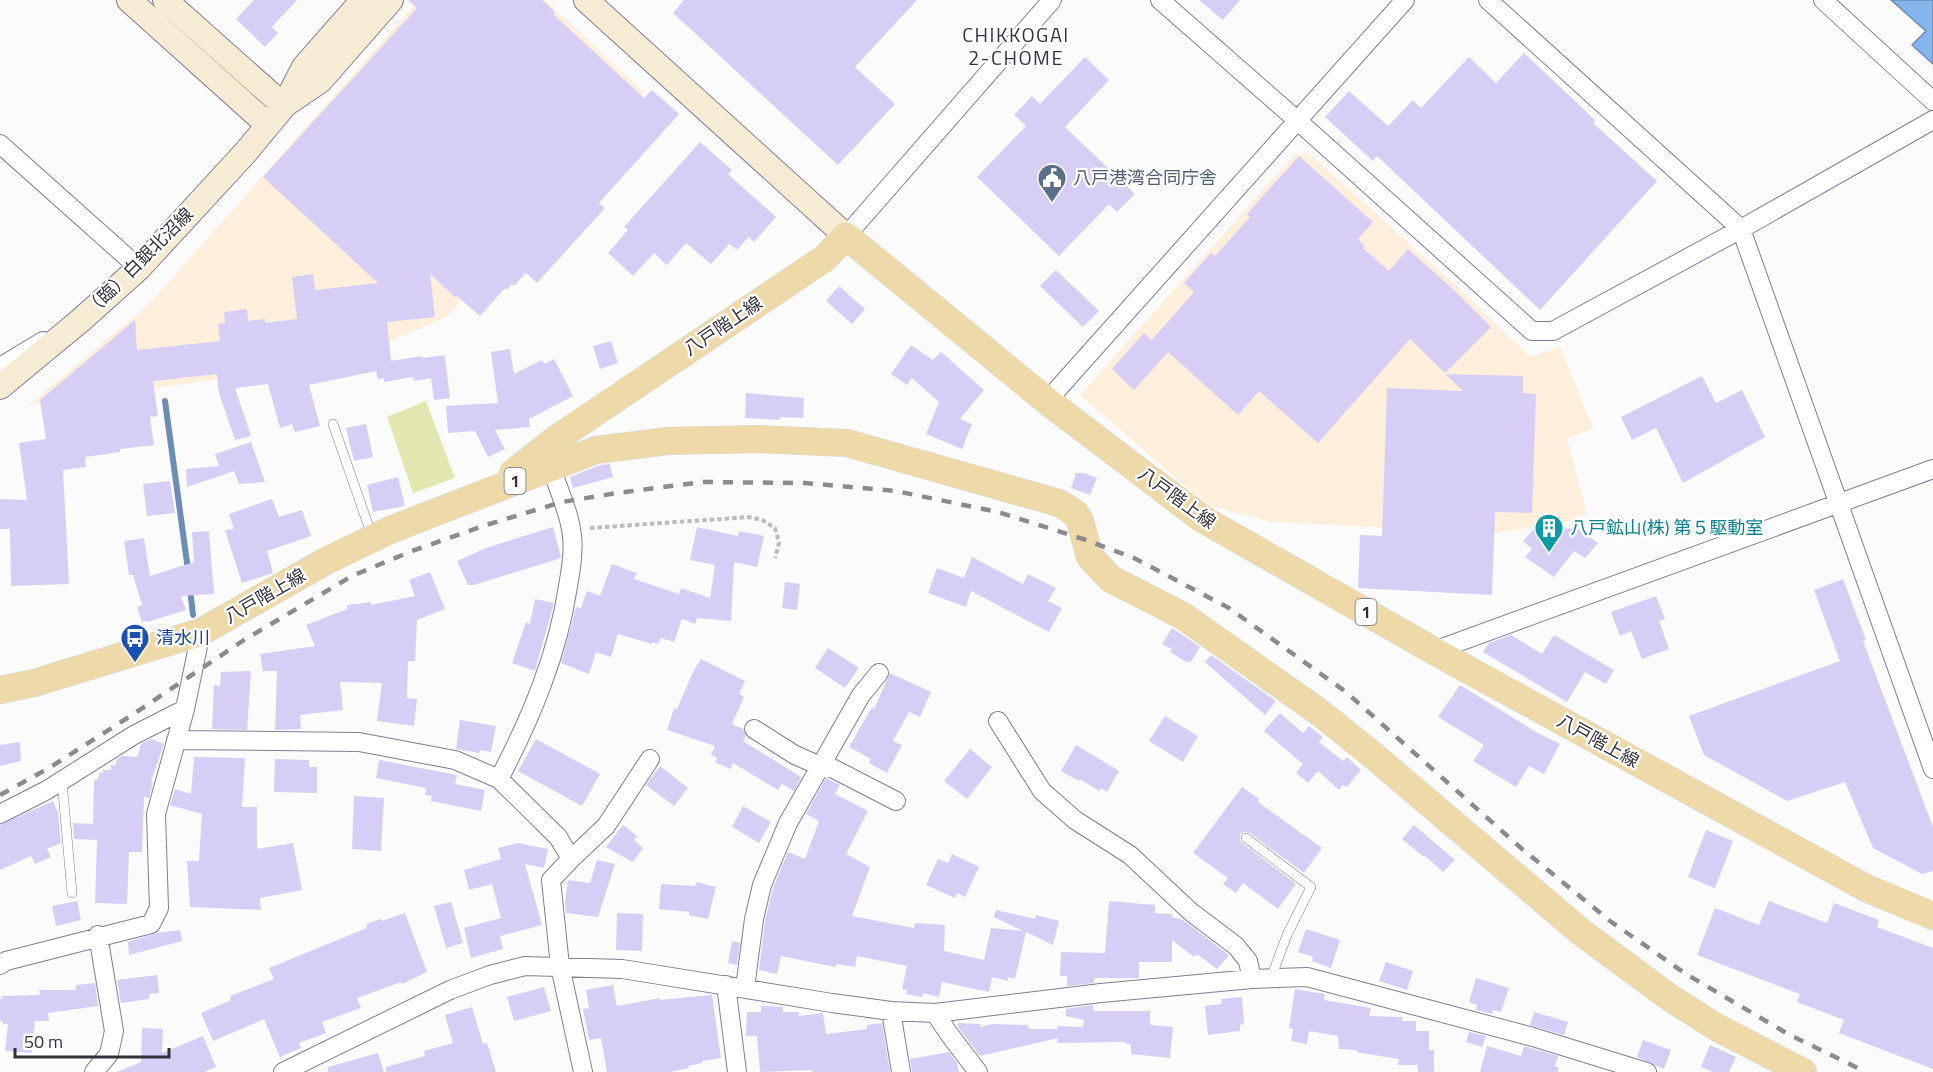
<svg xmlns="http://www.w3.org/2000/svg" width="1933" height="1072" font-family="'Titillium Web','Noto Sans JP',sans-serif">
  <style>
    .industrial { fill: #fdefdb }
    .green { fill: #e4e6af }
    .water { fill: #86b5ec; stroke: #6d8db7; stroke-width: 1.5 }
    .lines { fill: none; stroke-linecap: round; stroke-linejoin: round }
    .stream { stroke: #6d8db7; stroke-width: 6 }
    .building { fill: #d7cef6 }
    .lane-casing { stroke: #837c98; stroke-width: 10 }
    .street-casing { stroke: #837c98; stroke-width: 20 }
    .secondary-casing { stroke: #837c98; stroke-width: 26 }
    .primary-casing { stroke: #d6d6d8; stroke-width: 28 }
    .path { stroke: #bcbbbf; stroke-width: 4; stroke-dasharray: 4.5 3; stroke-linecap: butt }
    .lane { stroke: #fff; stroke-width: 9 }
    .street { stroke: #fff; stroke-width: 18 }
    .secondary { stroke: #f6ecd4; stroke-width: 24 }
    .primary { stroke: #eed9a9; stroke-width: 27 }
    .rail { stroke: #8c8a91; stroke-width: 4.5; stroke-dasharray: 10 10; stroke-linecap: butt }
    .labels { text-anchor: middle; stroke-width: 4.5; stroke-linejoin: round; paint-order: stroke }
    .shield { fill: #fff; stroke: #706e76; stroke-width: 1.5 }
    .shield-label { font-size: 16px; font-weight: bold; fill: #33303c }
    .service-label { font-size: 18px; fill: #4e5e75; stroke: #fff; text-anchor: start }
    .street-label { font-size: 18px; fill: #33303c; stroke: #fff }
    .culture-label { font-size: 18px; fill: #0d838f; stroke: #fff; text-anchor: start }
    .transit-label { font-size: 18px; fill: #164399; stroke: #fff; text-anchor: start }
    .neighbourhood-label { font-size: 20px; letter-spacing: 1.5px; fill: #363048; stroke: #fff }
  </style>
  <rect width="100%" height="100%" fill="#fbfbfb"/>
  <path class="industrial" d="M419,0h126l99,92 -198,225 -55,24 -39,6 2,14 -325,44 122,-103z
    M1309,153l156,141 65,63 30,-10 33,81 -26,11 20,75 -20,7 -71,12 -225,-11 -55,-15 -3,3 -133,-115 215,-241z"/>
  <path class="green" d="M426,401l29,77 -42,15 -26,-76z"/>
  <path class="water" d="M1891,0h42v64l-21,-19 14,-14z"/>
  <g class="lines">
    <path class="stream" d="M165,401l23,169
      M190,589l3,26"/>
  </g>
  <path class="building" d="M254,0h43l-25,27 6,6 -13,14 -29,-28z
    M408,0h134l13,12 -2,2 91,84 8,-8 27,24 -80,89 6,5 -68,75 -11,-10 -12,13 -2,-2 -5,6 -2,-2 -25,28 -23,-20 -2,1 -25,-23 5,43 -48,5 4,39 30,-5 1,2 24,-3 -3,3h2l5,40 -16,2 -3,-22 -17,3 -1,-4 -29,5v-4l-6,1 -2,-8 -67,14 11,41 -25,6 -3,-8 -12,4 -12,-44 -33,4 16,48 -16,4 -16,-47 -2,-19 -64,7 5,35 -8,1 4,28 -34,4v3l-35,5 1,10 -23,3 6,114 -58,2 -1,-57h-10v-30l27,1 -8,-57 27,-4 -6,-39 95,-80 2,30 83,-9 -2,-17 7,-1 -1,-11 23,-3 1,12 17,-2v4l32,-4 -5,-42 21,-3 2,16 63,-7 -115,-106 154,-169z
    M684,0h233l-62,67 40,37 -57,61 -165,-152z
    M1199,0h41l-17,20z
    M1524,53l72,68 -3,2 64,58 -117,129 -163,-154 -4,5 -48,-44 24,-26 39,35 25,-26 8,8 48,-51 27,26z
    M1085,57l24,23 -44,47 70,67 -18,18 -8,-8 -50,52 -82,-79 49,-51 -12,-11 18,-19 8,8z
    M700,142l32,28 -4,4 48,43 -22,25 -5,-5 -12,13 -8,-6 -18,20 -25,-21 -19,22 -13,-12 -21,23 -25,-23 20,-23 -4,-3z
    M1299,156l74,66 -15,17 7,7 -2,2 26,23 19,-22 47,42 36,36 -46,46 -35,-34 -92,104 -59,-52 -21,24 -70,-63 -34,38 -22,-21 32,-36 8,7 42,-48 -10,-9 27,-30 4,3 35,-39 -3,-3z
    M1056,270l43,41 -16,16 -43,-41z
    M839,286l26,23 -13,15 -26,-23z
    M611,341l7,22 -18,6 -7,-23z
    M911,345l22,15 8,-8 43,38 -24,29 12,5 -10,25 -36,-15 13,-32 -27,-24 -5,7 -16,-11z
    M510,349l4,25 28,-14 2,4 10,-5 19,37 -44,23 1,8 -35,3 10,19 -17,8 -13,-26 -27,2 -2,-27 52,-3 -7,-51z
    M1445,374l78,2v17l13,1 -4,119 -37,-1 -3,83 -134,-7 2,-53 22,1 5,-148 76,3z
    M1702,376l14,27 26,-13 23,47 -82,46 -27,-55 -24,12 -11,-23z
    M746,393l58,5 -1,20 -23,-1v3l-35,-2z
    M366,424l7,33 -19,4 -8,-33z
    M251,442l14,40 -26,2 -5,-13 -47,16 -1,-18 33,-3 -4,-12z
    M610,464l3,13 -40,11 -3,-11 30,-12z
    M1076,473h7l14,5 -7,17 -19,-7z
    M398,477l7,29 -32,6 -6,-27z
    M170,481l5,32 -28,3 -4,-32z
    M272,499l7,18 23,-7 9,26 -44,15 6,22 -31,10 -17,-53 9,-1 -5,-15z
    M553,527l8,31 -87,27h-6l-11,-24 29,-13z
    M697,527l41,9 1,-5 25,5 -7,31 -23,-5 -3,59 -34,-3 -2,6 -13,-5 -8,23 -13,-4 -3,6 -6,-2v2l-34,-10 -7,23 -15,-5 -7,22 -28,-11 15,-56 5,1 6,-17 13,5 12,-32 25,9 -3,6 45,15 2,-6 29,10 5,-33 -25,-5z
    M1577,528l21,15 -13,15 -11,-7 -20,26 -29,-20 7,-8 -9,-8 10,-11z
    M209,531l5,63 -33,2 5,14 -39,12v-1l-5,1 -5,-15 5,-2 -9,-30h-4l-5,-34 20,-3 6,38 44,-14 -2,-30z
    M972,557l51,27 5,-10 28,14 -8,13 14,7 -13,24 -78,-41 -5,16 -38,-14 9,-25 27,10z
    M430,572l15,37 -28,11 -2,41h-7l-1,37 10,1 -3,27 -37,-5 5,-38 -42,-1 3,28 -43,5 1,14 -26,1 2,-59h-14l-3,-17 55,-8 -9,-21 41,-16v-4l24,-3v3l44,-9 -6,-16z
    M1843,579l23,61 -3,1 70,186v44l-11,3 -49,-26 -28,-66 -58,19 -83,-46 -15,-39 151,-55 -26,-71z
    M785,582l15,2 -3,26 -15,-2z
    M1656,596l9,23 -6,2 10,28 -27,10 -11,-28 -11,5 -9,-24z
    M535,599l19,4 -19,68 -23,-8 14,-41 4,2z
    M1172,628l28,19 -9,15 -2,-1 -1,2 -18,-11 2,-3 -10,-5z
    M1511,635l31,19 12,-19 60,35 -8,14 -21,-12 -18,30 -84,-50 6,-9z
    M828,648l31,20 -14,20 -30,-20z
    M1211,655l65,46 -11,14 -60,-53z
    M701,659l44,22 -6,13 5,3 -12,27 11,5 3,7 -3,5 58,36 -7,14 -12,-7 -4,6 -45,-27 -3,6 -15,-7 2,-4 -6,-3 4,-9 -48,-16 7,-22 3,1 17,-39z
    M251,671l-4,59 -35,-1 2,-44 6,1 1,-14z
    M890,673l41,19 -11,25 -11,-5 -16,29 9,4 -15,28 -18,-10 2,-4 -22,-12 23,-40 2,2z
    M1460,685l76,47 24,12 -16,30 -15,-8 -13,21 -43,-26 11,-16 -46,-28z
    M1280,713l23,20 6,-7 14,11 -4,5 24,19 4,-4 14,13 -14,17 -4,-2 -4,5 -21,-19 -10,12 -12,-10 7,-9 -39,-33z
    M1165,716l33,20 -15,26 -34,-21z
    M460,720l36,6 -5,26 -11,-2 -1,3 -23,-4z
    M151,739l13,5 -13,37 2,1 -4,16 -5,-1 -2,55h-13l-2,52 -32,-1 2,-63 -23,-1 -1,-16 20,1 1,-44h3l3,-7h3v-3h8v-5h5v-5l6,-4 15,1 4,-13z
    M536,739l64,35 -18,32 -64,-35z
    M20,742l1,19 -21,5v-21z
    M1076,745l43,26 -12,21 -6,-4 -2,3 -19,-12 -1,2 -18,-10z
    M970,749l22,18 -25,32 -23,-18z
    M194,757l51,1 -3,49h15v42l36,-6 9,47 -42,8 1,12 -71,-3 -3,-46h12l3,-47 -32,-9 5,-16 16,5z
    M275,759l34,1v7h8v26l-43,-1z
    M379,760l78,15 -2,9 30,6 -4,21 -50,-10 1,-5 -7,-1 1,-7 -50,-10z
    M660,766l28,22 -14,18 -28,-21z
    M826,778l14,7 -5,9 33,17 -22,43 24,13 -18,49 62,12 1,-5 30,2 -1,26 40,9 7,-32 32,3 -29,-14 2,-7 39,9 1,-4 23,6 -6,24 -27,-13 -11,47 -7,-2v4l-16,-4 -3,15 -47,-10 -3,15 -16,-4 -1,4 -16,-3 1,-4 -5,-1 5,-23 -50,-10 -2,11 -18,-3 -2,3 -54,-11 -4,18 -18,-4 6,-49 8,-33 15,-36 17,7 14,-38 -13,-7z
    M1242,787l17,12 -1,3 64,46 -18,25 -54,-40 -6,-1 -4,2v6l2,3 54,41 -18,25 -35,-26 -7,10 -13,-9 5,-6 -35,-25z
    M354,796l30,2 -3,53 -29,-2z
    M53,801l5,12 3,30 -14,6 4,8 -16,7 -4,-8 -31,14v-45z
    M743,806l28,16 -12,21 -27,-16z
    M623,825l14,11 -3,4 9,8 -10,14 -27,-15z
    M1414,825l41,35 -12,12 -18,-16 -1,1 -22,-18z
    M1706,830l27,11 -18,47 -27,-11z
    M518,843l30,6 -4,19 -19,-4 17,61 -42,11 3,13 -32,9 -7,-30 37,-10 -9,-34 -23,6 -5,-20 37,-11 -3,-11z
    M952,854l27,13 -14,30 -8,-4 -2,5 -29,-13 12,-26 10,4z
    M597,860l18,4 -17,53 -32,-4 -1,-10 3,-23 22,3z
    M697,882l19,5 -8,32 -19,-4v-3l-30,-3 2,-25 34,2z
    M77,901l4,19 -25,6 -4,-20z
    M1109,901l46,4v8l17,1v3l11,3 46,35 -12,14 -20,-15 -3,3 -22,-17v22h-33v16h-45v5l-27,3v-10h-7l1,-24 44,1z
    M1769,901l58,22 7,-20 45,17 -2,7 56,21v121l-94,-36 5,-13 -47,-18 3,-8 -103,-39 18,-47 44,17z
    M451,902l12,41 -17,5 -12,-42z
    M405,913l22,59 -25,12 -1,-2 -44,16 4,10 -39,14 4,11 -27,10 2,5 -21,9 -16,-38 -51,22 -12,-28 30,-13 -1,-4 44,-17 -5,-11 98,-40 -1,-4 15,-5 1,2z
    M617,913l26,1 -1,37 -26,-1z
    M1306,929l34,11 -9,28 -19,-7 1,-4 -15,-5z
    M180,930l2,11 -53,14 -1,-13 29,-9z
    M732,941l8,2 -3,22 -9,-2z
    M1386,962l27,9 -6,19 -28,-9z
    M157,975l2,18 -10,1v5l-28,4 -4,-23z
    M1476,978l33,10 -8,24 -8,-2 -1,4 -16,-4 1,-5 -8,-3z
    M95,983l3,23 -50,7 1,8h-14l-3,32 -27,-2 3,-27h-5v-3h-3v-22h3l-1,-3 38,-1 -1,-5h37v-5z
    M613,985l4,21 43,-8v2l52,-5 9,63 -19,3v2l-14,3 1,2 -19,4h-63l-6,-34 -12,2 -6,-31 6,-1 -3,-18z
    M544,987l7,24 -37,10 -7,-24z
    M1295,989l30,5 -1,6 47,8 -2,8 33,1v4h14v10h13v19h5v22h-16v-7h-20l1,-6 -43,-7 1,-2 -18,-1 -1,-13 -29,-5 -2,13 -16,-3 2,-12 -4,-1z
    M1242,997l2,27 -4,1v6l-32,4 -3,-29 17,-2 -1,-5z
    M1093,1005v6h57v14l23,2 -3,31 -39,-4v-10h-5v-2l-69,1 1,-5 -78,18 -22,-29v-4l23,1 -1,3 12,-3 36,1 1,4h29v-3l25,1 1,-7 -18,-4v-7z
    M761,1006l22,1v5h16v4l24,-3 3,21 41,-5v-4l15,-2 8,49h-78v-2l-52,2 -3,-36h-11l1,-24h14z
    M472,1007l11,37 4,-1 9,29h-110v-5l39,-11 -1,-5 29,-8 -8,-28z
    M1534,1012l34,10 -4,13 -34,-10z
    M142,1028l21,1 -1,24 41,-17 13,31 -12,5h-87l24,-10z
    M1469,1032l17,4 -4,11 -16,-5z
    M1643,1040l28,10 -7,19 -27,-12z
    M1710,1045l26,12 -7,15h-16l-12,-5z
    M1487,1046l34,10 3,-10 34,10 -3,10 4,2 -1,4h-78z
    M949,1052l8,11 2,9h-47l-2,-13z
    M378,1053l6,19h-56v-5z"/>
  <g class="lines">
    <g class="lane-casing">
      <path id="lane" d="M333,424l39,112
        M62,781l10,112
        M1246,838l65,49 -24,48 -16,43"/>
    </g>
    <g class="street-casing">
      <path id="street" d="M1160,0l138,121 234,210h21l188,-102 192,-109
        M1488,0l253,229 192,540
        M1823,0l110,101
        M0,144l139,124
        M846,236l206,-236
        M0,367l43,-26
        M1047,401l358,-401
        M1434,651l499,-182
        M998,721l44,70 33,29 55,35 61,57 45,34 12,15 4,18
        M754,729l41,26 25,11 12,2 64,33
        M176,740l183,2 96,18 44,19 59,58 13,22 -20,21 9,86 23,106
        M499,779c32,-61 59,-125 69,-193 3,-16 6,-34 4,-50 -2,-23 -14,-47 -21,-69
        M0,814l47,-24 87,-55 51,-26
        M571,859l35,-33 44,-67
        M0,965l6,-4 145,-37 8,-16 -3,-94 29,-105 16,-77
        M726,985l11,87
        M745,988l9,-69 8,-34 26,-62 73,-128 18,-22
        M891,1011l10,61
        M935,1013l14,21 29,38
        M94,1072l15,-18 5,-23 -16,-96
        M283,1072l167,-82 40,-15 35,-9 97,3 210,34 59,8 44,2 166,-20 151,-14 55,-2 226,60 114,35"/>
    </g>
    <g class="secondary-casing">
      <path id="secondary" d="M129,0l139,125
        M165,0l119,106
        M586,0l260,236
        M286,104l34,-23 71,-81
        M0,387l81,-67 58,-52 106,-115 39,-47 20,-39 59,-67"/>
    </g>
    <g class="primary-casing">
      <path id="primary" d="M513,473l43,-34 269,-181 21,-22 201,165 154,117 233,133 432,237 67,28
        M0,690l34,-7 167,-51 125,-71 64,-31 206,-80 72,-9 90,-2 89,4 212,60 16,10 5,8 10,36 21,22 72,37 136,96 56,45 206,175 88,65 47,30 87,45"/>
    </g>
    <path class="path" d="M590,528l159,-11 13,3 13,8 4,15 -4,15"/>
    <use href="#lane" class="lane"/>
    <use href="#street" class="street"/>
    <use href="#secondary" class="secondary"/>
    <use href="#primary" class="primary"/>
    <path class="rail" d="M0,795l49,-27 83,-53 112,-75 108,-64 60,-25 74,-26 76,-23 55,-9 86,-11 102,1 91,8 102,21 88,28 48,18 95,50 117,84 175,156 89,73 76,53 102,60 78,38"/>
  </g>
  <defs>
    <g id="civic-pin" transform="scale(1.5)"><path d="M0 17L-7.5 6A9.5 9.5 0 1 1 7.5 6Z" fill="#5c6f8a" stroke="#fff"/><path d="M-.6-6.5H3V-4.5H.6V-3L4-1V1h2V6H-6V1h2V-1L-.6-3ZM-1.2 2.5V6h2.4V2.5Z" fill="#fff"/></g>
    <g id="building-pin" transform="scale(1.5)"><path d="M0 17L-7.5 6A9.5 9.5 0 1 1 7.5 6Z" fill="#0f9aa8" stroke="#fff"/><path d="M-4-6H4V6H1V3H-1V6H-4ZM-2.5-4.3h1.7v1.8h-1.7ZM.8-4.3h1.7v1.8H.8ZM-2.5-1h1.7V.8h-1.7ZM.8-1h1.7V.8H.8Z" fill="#fff"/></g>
    <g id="bus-pin" transform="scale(1.5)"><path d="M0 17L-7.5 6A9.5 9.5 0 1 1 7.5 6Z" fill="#1a4fb4" stroke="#fff"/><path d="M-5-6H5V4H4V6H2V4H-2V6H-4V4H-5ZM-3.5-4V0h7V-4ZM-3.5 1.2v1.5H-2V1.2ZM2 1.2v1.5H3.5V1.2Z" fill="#fff"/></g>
  </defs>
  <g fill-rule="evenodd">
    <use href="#civic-pin" x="1052" y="178"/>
    <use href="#building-pin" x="1549" y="528"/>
    <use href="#bus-pin" x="135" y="638"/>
  </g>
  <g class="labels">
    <g class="shield">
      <rect x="504.5" y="468" width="21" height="26" rx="4.5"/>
      <rect x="1355.5" y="599" width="21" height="26" rx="4.5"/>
    </g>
    <g class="shield-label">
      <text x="515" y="487">1</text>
      <text x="1366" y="618">1</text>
    </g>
    <g class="service-label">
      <text x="1073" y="184">八戸港湾合同庁舎</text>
    </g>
    <g class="street-label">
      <text transform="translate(139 262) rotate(-45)" y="6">（臨）白銀北沼線</text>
      <text transform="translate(723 326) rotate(-34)" y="6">八戸階上線</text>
      <text transform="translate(1177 498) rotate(36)" y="6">八戸階上線</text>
      <text transform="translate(265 596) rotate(-30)" y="6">八戸階上線</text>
      <text transform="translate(1598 741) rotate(29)" y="6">八戸階上線</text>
    </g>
    <g class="culture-label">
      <text x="1570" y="534">八戸鉱山(株) 第５駆動室</text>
    </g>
    <g class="transit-label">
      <text x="156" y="644">清水川</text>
    </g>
    <g class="neighbourhood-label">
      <text x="1016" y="42">CHIKKOGAI<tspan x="1016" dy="23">2-CHOME</tspan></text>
    </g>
  </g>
  <path d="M15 1048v9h154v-9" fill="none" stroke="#33303c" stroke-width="3"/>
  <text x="24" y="1048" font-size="18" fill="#33303c" stroke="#ffffff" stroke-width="4.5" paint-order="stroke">50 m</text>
</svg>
